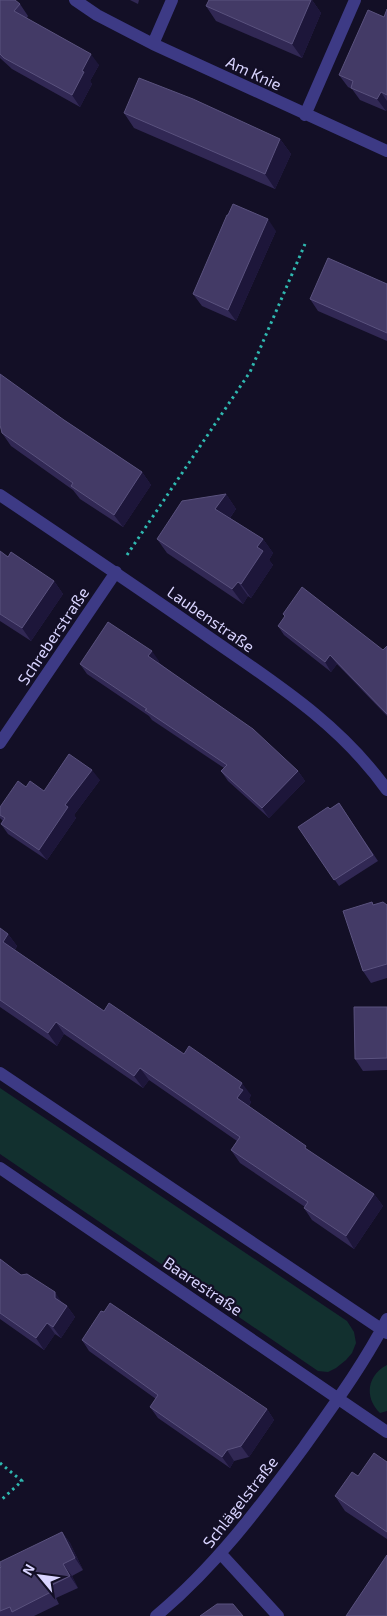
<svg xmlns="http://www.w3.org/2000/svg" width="387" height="1616" font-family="'Exo 2',sans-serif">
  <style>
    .green { fill: #12302f }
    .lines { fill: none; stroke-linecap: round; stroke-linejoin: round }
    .path { stroke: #2fb8b0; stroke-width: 3; stroke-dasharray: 2.5 4; stroke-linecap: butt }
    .street { stroke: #3d3a85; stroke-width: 12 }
    .wall { fill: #312854 }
    .shaded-wall { fill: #1d163a }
    .building { fill: #433a66; stroke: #5a527e }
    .labels { text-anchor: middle; stroke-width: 4.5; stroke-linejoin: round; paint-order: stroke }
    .street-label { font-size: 16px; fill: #d9d4ff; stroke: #130f26 }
  </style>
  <rect width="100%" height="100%" fill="#130f26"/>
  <path class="green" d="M0,1088l347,233 7,11 2,11 -4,10 -6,7 -10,8 -8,4 -10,-1 -318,-217z
    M387,1365v46l-7,2c-16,-15 -13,-38 7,-48z"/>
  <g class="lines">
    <path class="path" d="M127,555l123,-183 55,-128
      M0,1463l22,18 -22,20"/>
    <path class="street" d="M75,0l22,15 56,29 234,107
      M153,44l19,-44
      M305,115l50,-115
      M0,495c70,47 140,94 210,143 65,45 130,86 177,152
      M0,743l116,-171
      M0,1073l387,260
      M0,1168l387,264
      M221,1554l57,62
      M156,1616c58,-48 103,-108 148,-169 29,-41 60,-83 83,-128"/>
  </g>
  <path class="wall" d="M0,0l20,4 8,12 -1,2 72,47 -9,16 2,3 -12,23 -68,-38 -12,-11z
    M130,0h9l-1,4z
    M209,0h103l9,13 -19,45 -86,-37 -10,-15z
    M387,9v100l-1,2 -26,-11 -8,-11 -4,-2 -9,-12 45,-58z
    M124,113l156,26 11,15 -16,35 -141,-61z
    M276,231l-40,90 -34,-15 -9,-12z
    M387,284v57l-69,-30 -8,-12z
    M64,420l78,52 9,13 -28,42 -43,-28 -7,-9 -62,-44 -9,-13z
    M226,494l10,15 -6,9 33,21 10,14 -4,7 4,5 -22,33 -3,-2 -5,8 -76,-51 -10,-14z
    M0,551l8,6 46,24 9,13 -32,47 -31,-20z
    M283,614l100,36 4,-4v70l-50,-52 -6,8 -47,-37 -6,-9 7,-9z
    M159,661l-1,1 140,109 7,10 -36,37 -41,-37 -7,-10 3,-3 -72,-48 -3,-4 -62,-42 -7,-10z
    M100,780l-26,35 2,3 -29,42 -39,-26 -7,-10 2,-3 -3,-3v-11l26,-20 18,4z
    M339,803l39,58 -39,25 -41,-59 32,-18z
    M372,902l2,3h13v73l-16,5 -8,-12z
    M0,928l8,6 9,12 -2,4 89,61 80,43 67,41 -2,4 2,3 -2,4 61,46 64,42 9,12 -29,43 -42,-29 -8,-12 1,-1 -65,-44 -9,-13 6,-9 -88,-61 -6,8 -79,-54 -7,12 -57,-39z
    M387,1007v63l-24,1 -8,-12z
    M0,1259l21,16 46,31 8,11 -14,21 -6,-4 -11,16 -44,-31z
    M104,1312l163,97 7,11 -25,37 -15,4 -4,7 -72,-50 -8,-11 6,-8 -67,-48 -7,-11z
    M387,1462v77l-42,-28 -10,-15 23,-20z
    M62,1532l8,11 13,27 -11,6 6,12 -22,10 3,6 -25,12h-34v-48z"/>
  <path class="shaded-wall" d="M311,0h1l9,13 -19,45 -10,-14z
    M91,54l8,11 -9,16 2,3 -12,23 -8,-12 10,-24z
    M381,92l6,9v8l-1,2 -9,-12z
    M280,139l11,15 -16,35 -10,-15z
    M268,219l8,12 -40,90 -8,-11z
    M142,472l9,13 -28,42 -9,-12z
    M226,494l10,15 -10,14 -11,-14z
    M263,539l10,14 -4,7 4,5 -22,33 -10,-14 16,-37z
    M54,581l9,13 -32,47 -9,-13z
    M238,582l10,14 -5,8 -11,-15z
    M152,651l7,10 -4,5 -7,-10z
    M330,655l7,9 -6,8 -6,-10z
    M92,770l8,10 -26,35 2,3 -29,42 -8,-10 26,-45z
    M298,771l7,10 -36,37 -7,-10z
    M8,934l9,12 -5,8 -9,-12z
    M56,1022l8,12 -7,12 -9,-13z
    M140,1068l9,12 -6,8 -9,-12z
    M242,1083l9,12 -2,4 2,3 -5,8 -9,-12 2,-10z
    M374,1194l9,12 -29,43 -8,-13z
    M55,1292l8,12 -8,-6z
    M67,1306l8,11 -14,21 -8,-11z
    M47,1323l8,11 -11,16 -8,-12z
    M267,1409l7,11 -25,37 -8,-11z
    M227,1450l7,11 -4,7 -8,-11z
    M62,1532l8,11 13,27 -8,-12z
    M63,1564l9,12 6,12 -8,-12z"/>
  <path class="building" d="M0,0h15l5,4 -6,7 77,43 -9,17 2,1 -12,23 -68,-37 -4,-4z
    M209,0h102l-19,44 -86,-38z
    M387,9v86l-6,-3 -4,7 -26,-11 2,-7 -14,-6 29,-65 16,7z
    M139,78l54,21 87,40 -15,35 -141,-61z
    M233,204l35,15 -40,91 -35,-16 34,-79h1z
    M328,258l59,26v49l-77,-34z
    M0,374l64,46 78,52 -28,43 -43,-29 2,-3 -71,-50 -2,-8z
    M226,494l-11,15 48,30 -6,8 6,4 -22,33 -3,-2 -6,7 -75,-50 25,-38z
    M0,551l8,6 3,-5 43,29 -32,47 -22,-14z
    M302,587l81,63 4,-4v68l-57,-59 -5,7 -47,-36 7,-10 -2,-2z
    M108,622l44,29 -4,5 105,73 45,42 -36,37 -41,-37 6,-6 -82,-55 2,-1 -67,-45z
    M69,754l23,16 -27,35 3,2 -29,43 -38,-26 4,-6 -5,-3v-8l18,-26 8,6 4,-6 14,10z
    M339,803l34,52 -39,25 -36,-53 30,-20 2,2z
    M372,902l1,3 10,-3 4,3v59l-24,7 -20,-60z
    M0,928l8,6 -5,8 101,69 5,-8 75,51 5,-8 53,37 -3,5 4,2 -6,8 69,48 -1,2 69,46 -28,42 -42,-28 4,-6 -77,-52 9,-13 -100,-69 -6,8 -78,-54 -8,11 -48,-33z
    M354,1007h33v51l-32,1z
    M0,1259l21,16 6,-1 28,18v6l12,8 -14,21 -6,-4 -11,15 -36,-25z
    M110,1303l157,106 -26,37 -14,4 -5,7 -72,-50 8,-12 -76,-55 19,-29 3,1z
    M374,1453l13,9v70l-52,-36 17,-24 6,4z
    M62,1532l13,26 -12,6 7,12 -22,11 3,5 -39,20 -2,-5 -10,4v-43l1,-1 -1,-2v-3z
    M387,1555v61h-41z
    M217,1604h16l10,12h-43z"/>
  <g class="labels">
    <g class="street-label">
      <text transform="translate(254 73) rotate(25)" y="6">Am Knie</text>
      <text transform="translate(211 619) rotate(35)" y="6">Laubenstraße</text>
      <text transform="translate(53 636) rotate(-56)" y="6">Schreberstraße</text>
      <text transform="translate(203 1286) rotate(34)" y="6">Baarestraße</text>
      <text transform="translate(240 1502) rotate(-52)" y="6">Schlägelstraße</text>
    </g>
  </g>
  <g transform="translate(40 1576) rotate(299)" stroke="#130f26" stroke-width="4" paint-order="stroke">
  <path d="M0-4L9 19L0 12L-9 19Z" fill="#d9d4ff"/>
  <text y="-8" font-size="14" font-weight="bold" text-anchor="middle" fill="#d9d4ff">N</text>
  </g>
</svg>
